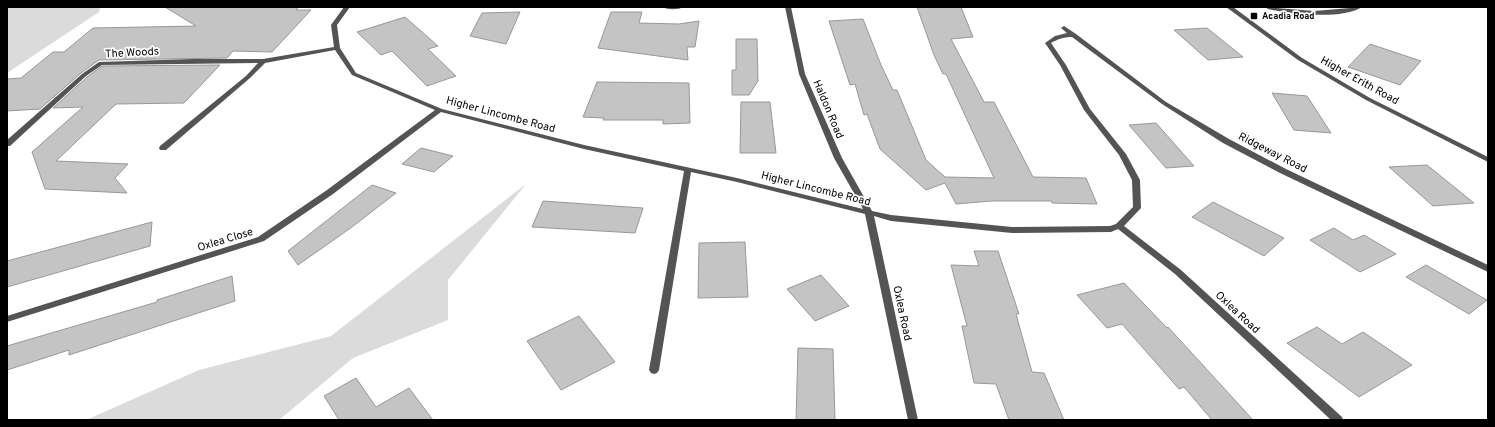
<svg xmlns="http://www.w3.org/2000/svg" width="1495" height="427" font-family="Overpass,sans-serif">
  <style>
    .green { fill: #dbdbdb }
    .building { fill: #c4c4c4; stroke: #989898 }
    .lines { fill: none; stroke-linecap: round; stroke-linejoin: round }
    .street { fill: #545454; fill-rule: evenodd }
    .poi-dot { fill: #000; stroke: #fff; stroke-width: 1.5 }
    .labels { text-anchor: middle; stroke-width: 3.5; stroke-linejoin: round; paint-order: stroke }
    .far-poi-label { font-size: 9px; font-weight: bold; fill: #000; stroke: #fff; text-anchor: start }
    .street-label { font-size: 11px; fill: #000; stroke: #fff }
  </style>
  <rect width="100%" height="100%" fill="#fff"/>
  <path class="green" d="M7,7h93l-1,5 -92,61z
    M526,184l-78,96v40l-95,38 -74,62h-193l113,-50 132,-34z"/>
  <path class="building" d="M165,7h134l-3,3h15l-39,42 -39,-1 -6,7 -128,2 -18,13 -41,36 -33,2v-32l14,-1 32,-26h11l29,-24 103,-2z
    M917,7h44l12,30 -22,2 33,63h10l39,75 53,1 11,26 -45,-1v-2h-61l-35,3 -11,-21 -19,7 -46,-41 -13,-35 -3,1 -9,-31 -5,1 -21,-64 34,-2 18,46 12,25h4l29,70 19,17 49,1 -48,-104h-3l-9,-19z
    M520,12l-14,32 -36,-8 12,-23z
    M611,12h31l-3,11 40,1 20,-3 -4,26h-8l1,13 -90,-12z
    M405,17l33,29 -10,3 28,27 -29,10 -35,-35 -11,4 -24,-23z
    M1207,28l36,29 -35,3 -34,-30z
    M736,39h21l1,42 -9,14h-17v-25h4z
    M1370,44l51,17 -21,24 -52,-18z
    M220,65l-36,38 -68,1 -60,57 72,3 -13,14 12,15 -82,-4 -13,-37 51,-45 -30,1 34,-31 15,-11z
    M597,82l92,1 1,40 -27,1v-4h-60l1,-2 -21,-1z
    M1272,93l35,3 24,37 -37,-3z
    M741,102h29l6,51h-36z
    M1156,123l38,43 -28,2 -37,-43z
    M421,148l32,8 -19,16 -32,-8z
    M1427,165l47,38 -41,3 -44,-39z
    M372,185l24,8 -44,34 -54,38 -10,-14z
    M543,201l100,7 -8,25 -103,-6z
    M1213,202l71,36 -20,18 -72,-39z
    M152,222l-2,24 -143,41v-26z
    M1334,228l19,12 11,-5 32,19 -36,18 -50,-32z
    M745,242l3,55 -50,1 1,-55z
    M974,251h24l21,63h-3l16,58 12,1 20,47h-55l-13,-36 -22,-1 -12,-57h5l-16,-61 28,1z
    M1426,265l61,35 -18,14 -63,-37z
    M821,275l28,31 -34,15 -28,-32z
    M232,276l3,25 -166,54v-5l-62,20v-24l150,-44v-2z
    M1124,283l43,45 1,-1 85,93h-41l-28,-33 -5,2 -57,-65 -15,4 -30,-33z
    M579,316l36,46 -54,28 -34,-49z
    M1317,327l25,17 21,-12 49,33 -53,32 -72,-54z
    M798,348l35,1 2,71h-39z
    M356,378l20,29 33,-19 24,32h-94l-15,-24z"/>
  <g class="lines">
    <path class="street" d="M344,7h6l-13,18 3,23 16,25 86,36 142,36 153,33 126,31 -29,-51 -35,-84 -14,-67h6l14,67 37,84 30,53 19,4 121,12 98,-1 6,-2 17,-17 -1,-27 -13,-25 -35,-45 -24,-45 -15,-22 10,-7 12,-3 -6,-5 3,-2 12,8 90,68 63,37 57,30 202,96v7l-208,-99 -57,-30 -61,-39 -90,-67c-8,0 -14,2 -21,6l15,22 24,44 36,45 14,26 1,28 -17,18 57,44 161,147 1,3h-12l-156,-146 -57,-45 -7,3 -99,1 -121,-12 -17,-5 44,204h-10l-43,-206 -128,-32 -46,-10 -32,198 -2,3 -3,1 -3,-1 -2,-3 35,-199 -100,-22 -143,-37 -108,82 -69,47 -257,81v-6l251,-79 69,-47 108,-80 -83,-35 -17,-25 -70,13 -15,15 -84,72h-6l-1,-2 1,-2 86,-70 12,-13 -156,2 -16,11 -76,70h-3v-6l75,-66 17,-12 94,-3h70l71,-12 -3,-22z
      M663,7h20c-4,3 -16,3 -20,0z
      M1226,7h7l69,51 68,40 118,59v5l-122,-62 -68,-40z
      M1265,7l49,4 48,-4c-20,13 -71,7 -94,2z"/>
  </g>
  <rect class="poi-dot" x="1250" y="12" width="8" height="8" rx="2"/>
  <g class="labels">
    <g class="far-poi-label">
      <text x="1262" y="19">Acadia Road</text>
    </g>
    <g class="street-label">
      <text transform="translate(132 52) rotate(-3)" y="4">The Woods</text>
      <text transform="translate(1360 80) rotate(29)" y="4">Higher Erith Road</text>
      <text transform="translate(829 109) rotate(67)" y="4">Haldon Road</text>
      <text transform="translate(501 114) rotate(15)" y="4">Higher Lincombe Road</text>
      <text transform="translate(1273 152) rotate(27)" y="4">Ridgeway Road</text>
      <text transform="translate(816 188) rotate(14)" y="4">Higher Lincombe Road</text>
      <text transform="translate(225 239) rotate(-17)" y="4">Oxlea Close</text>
      <text transform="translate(1238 312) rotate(43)" y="4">Oxlea Road</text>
      <text transform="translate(903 313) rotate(78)" y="4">Oxlea Road</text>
    </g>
  </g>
  <rect width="1495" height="427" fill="none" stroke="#000000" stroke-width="16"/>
</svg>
